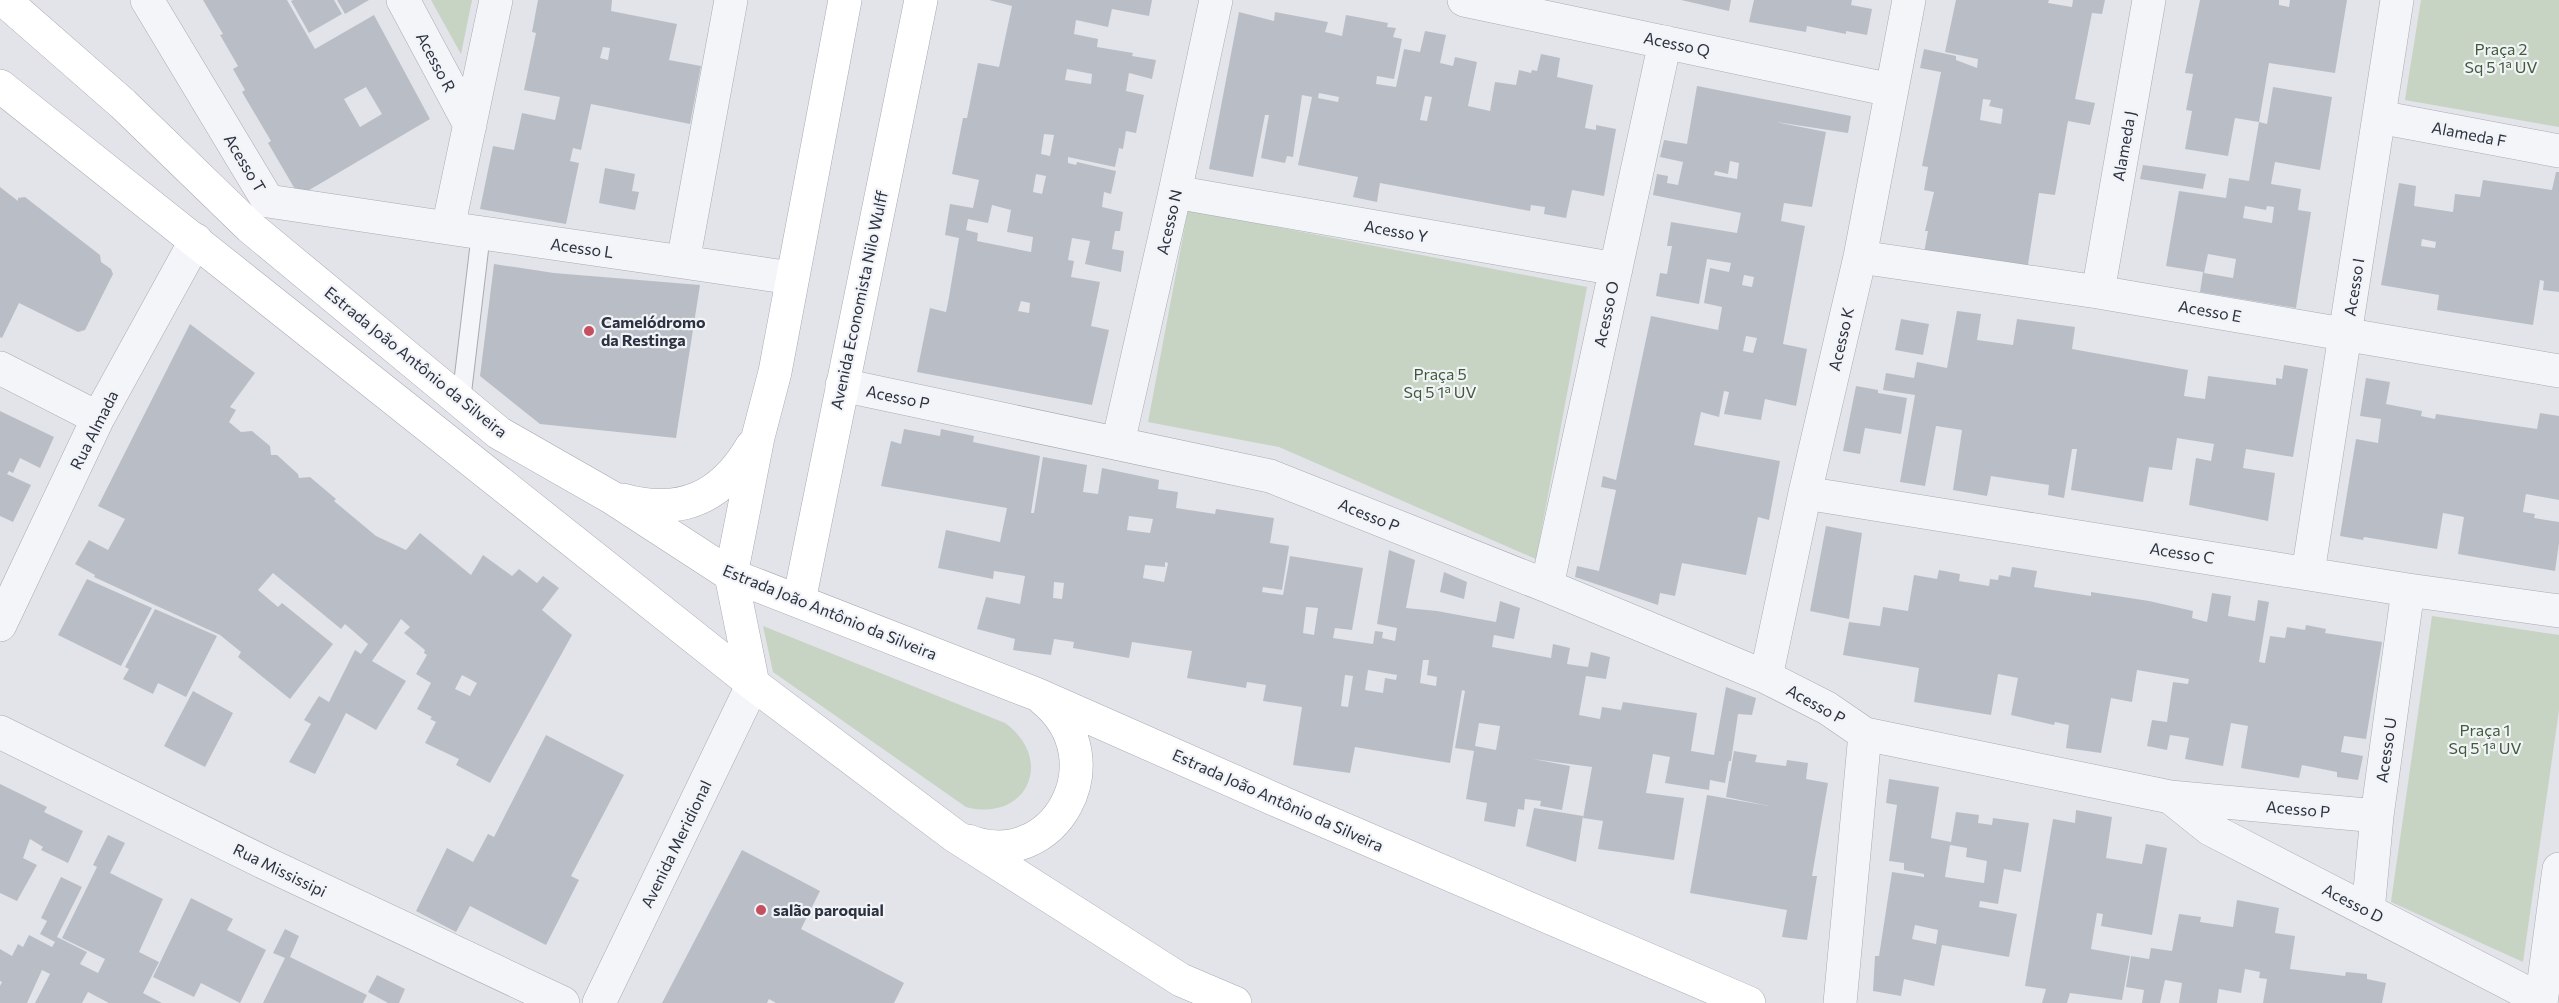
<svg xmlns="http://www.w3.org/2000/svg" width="2559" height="1003" font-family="Commissioner,sans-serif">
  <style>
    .green { fill: #c7d3c3 }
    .building { fill: #b9bec6; fill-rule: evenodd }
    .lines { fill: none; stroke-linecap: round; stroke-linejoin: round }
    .lane-casing { stroke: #a7abb3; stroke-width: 20 }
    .street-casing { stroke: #a7abb3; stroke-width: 34 }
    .secondary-casing { stroke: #a7abb3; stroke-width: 34 }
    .lane { stroke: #f4f5f8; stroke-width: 18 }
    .street { stroke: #f4f5f8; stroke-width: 33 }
    .secondary { stroke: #fff; stroke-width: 33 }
    .poi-dot { fill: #c64f5f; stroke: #f1f3f7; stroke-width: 2 }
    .labels { text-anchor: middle; stroke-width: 4.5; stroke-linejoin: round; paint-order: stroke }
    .street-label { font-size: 16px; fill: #2b3240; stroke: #f1f3f7 }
    .park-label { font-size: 16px; fill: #3f5b39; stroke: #f1f3f7 }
    .poi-label { font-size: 16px; font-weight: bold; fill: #2b3240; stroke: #f1f3f7; text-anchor: start }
  </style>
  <rect width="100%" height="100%" fill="#e2e4e9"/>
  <path class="green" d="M431,0h41l-11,54z
    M2421,0h138v127l-154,-27z
    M1188,210l399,77 -51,272 -257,-112 -131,-25z
    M2432,616l127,19v75l-36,252 -132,-60z
    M763,626l242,97c51,37 21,100 -39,84l-193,-135z"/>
  <path class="building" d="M203,0h84l28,49 59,-34 56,104 -131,77 -31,-53 3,-2 -29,-49 3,-2 -12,-21 5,-3 -18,-31 3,-1zM366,87l16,27 -22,13 -16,-28z
    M293,0h41l8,14 -33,19 -18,-32z
    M337,0h32l-24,14z
    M538,0h74l-1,11 66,13 -8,36 32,6 -11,58 -99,-20 -10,46 -8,-2 -3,13 9,2 -13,61 -86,-15 13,-63 21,4 8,-37 33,7 5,-23 -36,-7 12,-57 -4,-1zM603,47l7,1 -2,12 -8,-2z
    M989,0h163l-3,16 -37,-7 -4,18 -32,-7 -2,14 24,5 -1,8 36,6 -1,3 24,4 -4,19 -23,-6 -3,18 18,4 -8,38 -10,-2 -3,18 -4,-1 -4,19 -47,-10v6l8,2 1,-3 39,9 -5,23 -7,-2 -2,15 21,5 -3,19h-5l-3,18 12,2 -3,21 -36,-8 5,-23 -18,-3 -4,22 6,1 -3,16 29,5 -9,44 18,4 -17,75 -175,-33 13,-64 16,4 3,-15 10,-59 -14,-3 5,-31 23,4 6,-28 -27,-6 11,-56h4l11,-55 21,4 13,-61zM1067,69l25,5 -1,10 -26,-4zM1044,134l10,1 -4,21 -9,-2zM1036,174l10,2 -4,18 -9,-2zM992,205l19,5 -4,22 26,5 -2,15 -54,-11 1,-8 -12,-3 2,-11 20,4zM1021,301l9,2 -1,10 -11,-2z
    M1681,0h50l-2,11z
    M1754,0h98l-1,5 21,4 -5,26 -21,-4v3l-39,-8 -1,6 -57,-10z
    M1956,0h93l-1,3 24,4 1,-7h32l-3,14 -10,-1 -17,86 20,4 -5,22 -22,-4 -13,74 -16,-2 -12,78 -103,-18 4,-22h-3l9,-39 -10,-2 4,-23 -6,-1 19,-94 -21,-4 4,-19 32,7v4l21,8 1,-9 -33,-7zM1983,99l8,1 -2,6 14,3 -2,15 -21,-4z
    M2200,0h79v5l10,2 1,-7h57l-12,73 -66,-10 -10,59 -24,-4 -7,38 -43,-7 7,-38 -6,-1 7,-36 -8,-1z
    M1239,12l35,9 1,-9 53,10 -3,10 17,4 4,-21 42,8 -1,4 9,1 -3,9 9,2 -8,40 -17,-3 -1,8 20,3 8,-38 16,3 5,-21 21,4 -6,28 13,3 2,-9 22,5 -9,44 22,5 5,-29 21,3 3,-15 12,3 1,-3 5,1 4,-17 19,4 -3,19 36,8 -8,43 11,2v-5l20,4 -12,67 -32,-6 -6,28 -22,-4 1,-7 -14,-2 -1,6 -150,-28 -3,19 -24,-5 5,-20 -60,-12 14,-68 -10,-2 -9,62 -6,-1 -2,7 -24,-5 8,-43h-4l-12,62 -44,-8zM1319,93l20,4 -1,5 -20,-4zM1425,96l7,1 -5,24 -7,-1z
    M1697,86l154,30 -3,17 -72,-11 50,10 -14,75 -28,-4 -3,18 24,5 -22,118 24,5 -11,57 -31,-7 -4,21 -37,-6 5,-22 -5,-1 -5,26 -18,-5 -7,33 86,16 -11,59 -11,-3 -12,58 -64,-12 -7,33 -15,-3 -2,12 -83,-28 2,-11 22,5 17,-81 -15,-3 2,-11 13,4 35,-164 67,14 4,-23 -18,-4 6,-35 19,4 2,-9 -24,-4 -8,45 -43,-8 4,-23 7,1 5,-28h-5l4,-24 66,11 4,-20 -88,-18 4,-21 11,2 -1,7 11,2 5,-23 -23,-5 4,-17 23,4zM1730,161l9,2 -2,16 -23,-4 1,-4 13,3zM1744,275l10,2 -2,10 -10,-2zM1746,336l11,2 -4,15 -10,-2z
    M2273,87l59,10 -12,73 -45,-8 -4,22 30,5 -3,21 13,2 -15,96 -96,-16 3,-20 -37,-6 13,-75 47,7 3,-20 20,3 10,-59 8,2zM2245,206l21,4 1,-4 7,1 -2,16 -29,-5zM2208,254l28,5 -3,19 -29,-5z
    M2143,165l63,9 -3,15 -63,-10z
    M605,168l30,6 -3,17 7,1 -4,18 -36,-7z
    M2556,172h3v120l-16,-2 1,-9 -4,-1 -7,45 -96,-15 2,-15 -58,-10 18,-102 17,3 -2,20 39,6 2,-18 25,3 3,-17 69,10zM2422,239l14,3 -1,6 -14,-2z
    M0,187l18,14v-3l7,-1 75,58 1,7 10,7 2,5 -28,56 -7,2 -59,-29 -17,35 -2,-1z
    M494,264l60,9 146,12 -24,153 -136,-14 -60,-48z
    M1957,311l24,3 -4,26 36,5 4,-26 58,8 -3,22 116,21 -4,26 21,3 3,-23 68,9v-7l6,1 2,-14 24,4 -15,88 -47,-8 -3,19 32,5 -7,48 -79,-16 7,-47 15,3 3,-17 -37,-6 -5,32 -23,-3 -6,35 -72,-12 6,-41h-5l-8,49 -16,-3 1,-10 -58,-9 -4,20 -34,-6 9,-60 -26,-4 -11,60 -25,-4 15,-87 -32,-5 3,-17 28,5 3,-16 30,6z
    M1901,319l28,5 -6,31 -28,-5z
    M190,324l65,49 -25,34 6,3 -7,12 12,10 11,-1 18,15 1,9h6l21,19 1,4 11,-1 26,22 -2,2 42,35 30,14 14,-17 51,42 12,-20 29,21 7,-7 18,14 6,-7 16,12 -17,22 30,25 -82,148 -34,-18 3,-6 -34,-16 11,-21 -6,-3 2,-2 -15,-8 14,-26 -15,-9 11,-19 -3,-2 1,-3 -21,-17 6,-6 -9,-8 -29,42 34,20 -30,49 -30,-17 -31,61 -26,-12 22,-38 -7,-4 15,-24 10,6 26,-52 6,4 7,-10 -23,-20 -4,5 -68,-56 -15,17 20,17 4,-4 51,41 -43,55 -52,-42 3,-5 -21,-17 -126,-58 1,-2 -20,-11 14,-24 19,10 17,-31 -27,-13zM462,675l15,8 -7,13 -15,-7z
    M2366,378l24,4 -4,22 36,7 -1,5 14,3 1,-5 101,15 3,-16 19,3v84l-33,-6 -3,18 12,2 -1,4 25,4v21l-4,28 -97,-17 6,-37 -21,-4 -6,36 -73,-12 -1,3 -23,-4 16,-97 22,4 3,-24 -21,-3z
    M1856,386l22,4v3l29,5 -6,36 -36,-6 -5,26 -17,-3z
    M0,411l54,26 -14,31 -20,-10 -7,15 -4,-2 -2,3 24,11 -18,37 -13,-6z
    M904,429l36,7 1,-7 33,7 -1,6 67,14 -9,57h3l9,-56 44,8 -4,27 15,2 4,-26 57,12 -1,9 20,3 -2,16 39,6 1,-5 58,9 -4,25 19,3 -7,44 -19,-3 -1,5 21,3 7,-39 73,12 -11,62 -17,-2 -2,10 40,6 2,-13 8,1 -1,6 13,3 2,-13 -20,-4 12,-74 26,10 -9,48 31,3 59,11 4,-21 20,7 -6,31 -20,-4 -2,12 59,11 2,-14 17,4 -3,16 21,3 3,-15 19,5 -4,22 -20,-3 -7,39 21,4 2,-12 19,3 2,-8 74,11 -6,38 23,4 12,-68 30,11 -4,17 -14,-1 -7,47h-2l-4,22 -15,-3 -1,10 -44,-7 5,-26 -17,-3 -7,39 38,5 -10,62 -76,-11 5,-28 -20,-3 9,-51 -59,-8 37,7 -8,44 -22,-4 1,-5 -16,-2 -1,11 -6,-1 -3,18 -31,-6 3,-18 -21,-4 8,-48 -19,-3 10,-57 -3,-1 -12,73 -95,-16 -5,26 -57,-8 9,-58 -39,-6 3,-16 -19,-3 -1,6 -59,-10 5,-27 -60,-9 -3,16 -56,-10 1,-6 -20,-3 -3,16 -38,-5 2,-11 -38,-10 9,-32 34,7 5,-28 -31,-5 -1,8 -55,-11 8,-38 54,12 7,-34 -126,-22 10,-45 10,3zM1129,516l24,3 -3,14 -23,-3zM1165,562l3,1 -4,19 -21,-4 2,-13 20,2zM1054,582l10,1 -2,16 -9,-1zM1306,607l12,1 -4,27 -11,-2zM1423,660h6l-2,15 10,2 -1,9 -16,-3zM1368,670l29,5 -1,5 -11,-2 -2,15 -18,-3zM1345,675l8,1 -5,31 -7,-1zM1479,723l21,3 -4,24 -21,-4z
    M1826,526l36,7 -13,86 -39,-8z
    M2012,567l25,4 -3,16 57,9v-4l58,9 44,10 -1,7 15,4 5,-29 19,3 -3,20 27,5 3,-21 11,2 -10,60 6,1 5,-27 15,2 2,-11 18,3 1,-5 20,4 -1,4 57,9 -16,97 -22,-3 -3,16 22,4 -5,24 -21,-3v-5l-35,-7 -3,13 -58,-10 7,-42 -17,-3 -8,43 -38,-7 4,-21 -19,-3 -3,15 -20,-4 5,-26 15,2 6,-40 15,2 1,-5 -52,-9 -5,32 -21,-4 -10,55 -35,-5 3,-23 -14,-3 -1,3 -43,-10 7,-37 -20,-4 -7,41 -77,-13 5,-34 -76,-13 6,-33 31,4 3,-19 25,4 6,-36 23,4 2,-9 21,4 -1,7 30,5 1,-7 8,1 1,-5 11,2z
    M1444,572l23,10 -3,17 -24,-7z
    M87,579l65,29 -31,58 -63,-31z
    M155,609l62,27 -31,61 -28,-14 -5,11 -30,-15 6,-10 -4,-2z
    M193,691l40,22 -28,54 -41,-21z
    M546,735l78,40 -53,101 8,4 -33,65 -76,-39 -14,26 -40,-21 31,-63 26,14 15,-28 6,3z
    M1734,751l23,4 -2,7 31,4 1,-6 21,3 -2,16 22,4 -16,93h5l-10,64 -25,-3 5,-27 -97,-17 17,-98 62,11 -43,-9z
    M1889,779l50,8 -8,51 20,4 5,-30 23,3 -1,8 14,2 1,-7 36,5 -8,49 -17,-3 -6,35 -18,-3 -1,6 38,7 -8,43 -67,-12 -8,41 -30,-7 -3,17 -28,-5 2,-35h4l13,-84 32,5v-3l-20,-4v-7l-15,-2 8,-56 -11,-2zM1950,845l17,3 -1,9 21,4 -3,22 -39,-6zM1915,925l23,5 -2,14 -24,-5z
    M0,784l47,23 -3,5 39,19 -15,32 -27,-13 2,-3 -13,-8 -7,19 14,7 -20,36 -17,-8z
    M1534,808l49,8 -7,46 -50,-16z
    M2076,810l36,7 -6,41 36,6 4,-20 21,4 -15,87 -51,-9 2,-12 -6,-1 -6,36 39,7 -8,44 -52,-7 -3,10h-25l4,-14 -21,-3 28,-167 22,4z
    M108,835l17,8 -15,30 53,26 -24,53 20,10 -16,31 19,10h-53l-21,-11 -6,11h-47l15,-29 -8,-4 -15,33h-27v-17l2,-4 -2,-1v-32l12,7 6,-12 5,3 6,-12 23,12 3,-5 -15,-8 7,-13 -6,-3 20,-41 21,10 -25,50 30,15 -7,12 18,9 7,-14 -43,-21 35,-71 -4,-2z
    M742,850l78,41 -19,38 103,54 -10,20h-118l-7,-4 -2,4h-105z
    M191,898l42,21 -6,11 39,20 -26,53 -39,-20 -7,14 -41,-20z
    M2237,900l42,8 -4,25 20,3 -5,33 55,7 1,-4 21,2v5l19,4 -4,20h-119l4,-24 -8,-1 1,-6 -15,-3 -4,24 -22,-4 -2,14h-38l3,-20 -17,-3 -5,23h-18l2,-13 -18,-3 5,-31 18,3 2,-11 21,3 7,-37 22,3 -1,5 33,5z
    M285,929l14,7 -9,21 77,38 -4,8h-100l22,-45 -12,-5z
    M377,975l28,14 -6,14h-11l-20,-11z"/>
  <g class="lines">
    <g class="lane-casing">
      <path id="lane" d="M461,401l20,-168"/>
    </g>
    <g class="street-casing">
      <path id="street" d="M147,0l121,201 180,27
        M403,0l67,125
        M496,0l-48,228 235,34 48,-262
        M1464,0l427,90
        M2379,117l180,34
        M1175,192l441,77
        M1860,257l238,35 461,79
        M683,262l109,16
        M2098,292l51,-292
        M0,368l98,50
        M842,385l428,91 277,110 219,91 61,31 38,26 305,63 207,19
        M1118,443l57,-251 41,-192
        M1805,493l603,97 151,21
        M2308,573l89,-573
        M1547,586l118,-544
        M0,625l98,-207 98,-178
        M1766,677l39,-184 55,-236 49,-257
        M0,732l265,131 298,140
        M2170,797l40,32 331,171
        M2368,911l9,-95 31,-226
        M599,1003l154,-319
        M1840,1003l25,-269
        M2541,1003l18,-134"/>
    </g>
    <g class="secondary-casing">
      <path id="secondary" d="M4,0l119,104 127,123 249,206 112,64 120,78 305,119 247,109 466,200
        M0,86l753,598 202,152 226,144 54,23
        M622,500c58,16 100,-2 130,-54
        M799,601l122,-601
        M753,684l-22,-109 27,-138 17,-65 70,-372
        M968,841c86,33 150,-81 75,-142"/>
    </g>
    <use href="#lane" class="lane"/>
    <use href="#street" class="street"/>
    <use href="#secondary" class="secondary"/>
  </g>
  <g class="poi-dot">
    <circle cx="589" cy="331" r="6"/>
    <circle cx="761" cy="910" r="6"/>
  </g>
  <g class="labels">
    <g class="street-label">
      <text transform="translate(1677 44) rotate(12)" y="6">Acesso Q</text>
      <text transform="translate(436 62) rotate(62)" y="6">Acesso R</text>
      <text transform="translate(2469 134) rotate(11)" y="6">Alameda F</text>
      <text transform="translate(2124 146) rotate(-80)" y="6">Alameda J</text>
      <text transform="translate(245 163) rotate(59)" y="6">Acesso T</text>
      <text transform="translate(1169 222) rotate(-77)" y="6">Acesso N</text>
      <text transform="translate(1396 231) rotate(10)" y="6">Acesso Y</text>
      <text transform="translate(582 248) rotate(8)" y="6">Acesso L</text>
      <text transform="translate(2354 287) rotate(-81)" y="6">Acesso I</text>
      <text transform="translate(859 300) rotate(-78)" y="6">Avenida Economista Nilo Wulff</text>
      <text transform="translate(2210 311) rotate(10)" y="6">Acesso E</text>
      <text transform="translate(1606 314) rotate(-78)" y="6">Acesso O</text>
      <text transform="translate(1841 339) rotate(-77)" y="6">Acesso K</text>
      <text transform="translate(416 362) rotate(39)" y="6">Estrada João Antônio da Silveira</text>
      <text transform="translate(898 397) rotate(12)" y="6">Acesso P</text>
      <text transform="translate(94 430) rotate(-63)" y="6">Rua Almada</text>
      <text transform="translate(1369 515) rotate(22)" y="6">Acesso P</text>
      <text transform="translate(2182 553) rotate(9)" y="6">Acesso C</text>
      <text transform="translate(830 612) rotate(22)" y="6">Estrada João Antônio da Silveira</text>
      <text transform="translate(1816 704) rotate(29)" y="6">Acesso P</text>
      <text transform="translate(2386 750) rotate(-82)" y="6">Acesso U</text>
      <text transform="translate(1278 800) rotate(24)" y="6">Estrada João Antônio da Silveira</text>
      <text transform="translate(2298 809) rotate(5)" y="6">Acesso P</text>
      <text transform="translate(676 844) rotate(-64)" y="6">Avenida Meridional</text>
      <text transform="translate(280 870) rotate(26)" y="6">Rua Mississipi</text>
      <text transform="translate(2353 903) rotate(27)" y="6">Acesso D</text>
    </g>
    <g class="park-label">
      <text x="2501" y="55">Praça 2<tspan x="2501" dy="18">Sq 5 1ª UV</tspan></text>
      <text x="1440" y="380">Praça 5<tspan x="1440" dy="18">Sq 5 1ª UV</tspan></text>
      <text x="2485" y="736">Praça 1<tspan x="2485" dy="18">Sq 5 1ª UV</tspan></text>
    </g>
    <g class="poi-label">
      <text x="601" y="328">Camelódromo<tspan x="601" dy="18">da Restinga</tspan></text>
      <text x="773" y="916">salão paroquial</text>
    </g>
  </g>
</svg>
